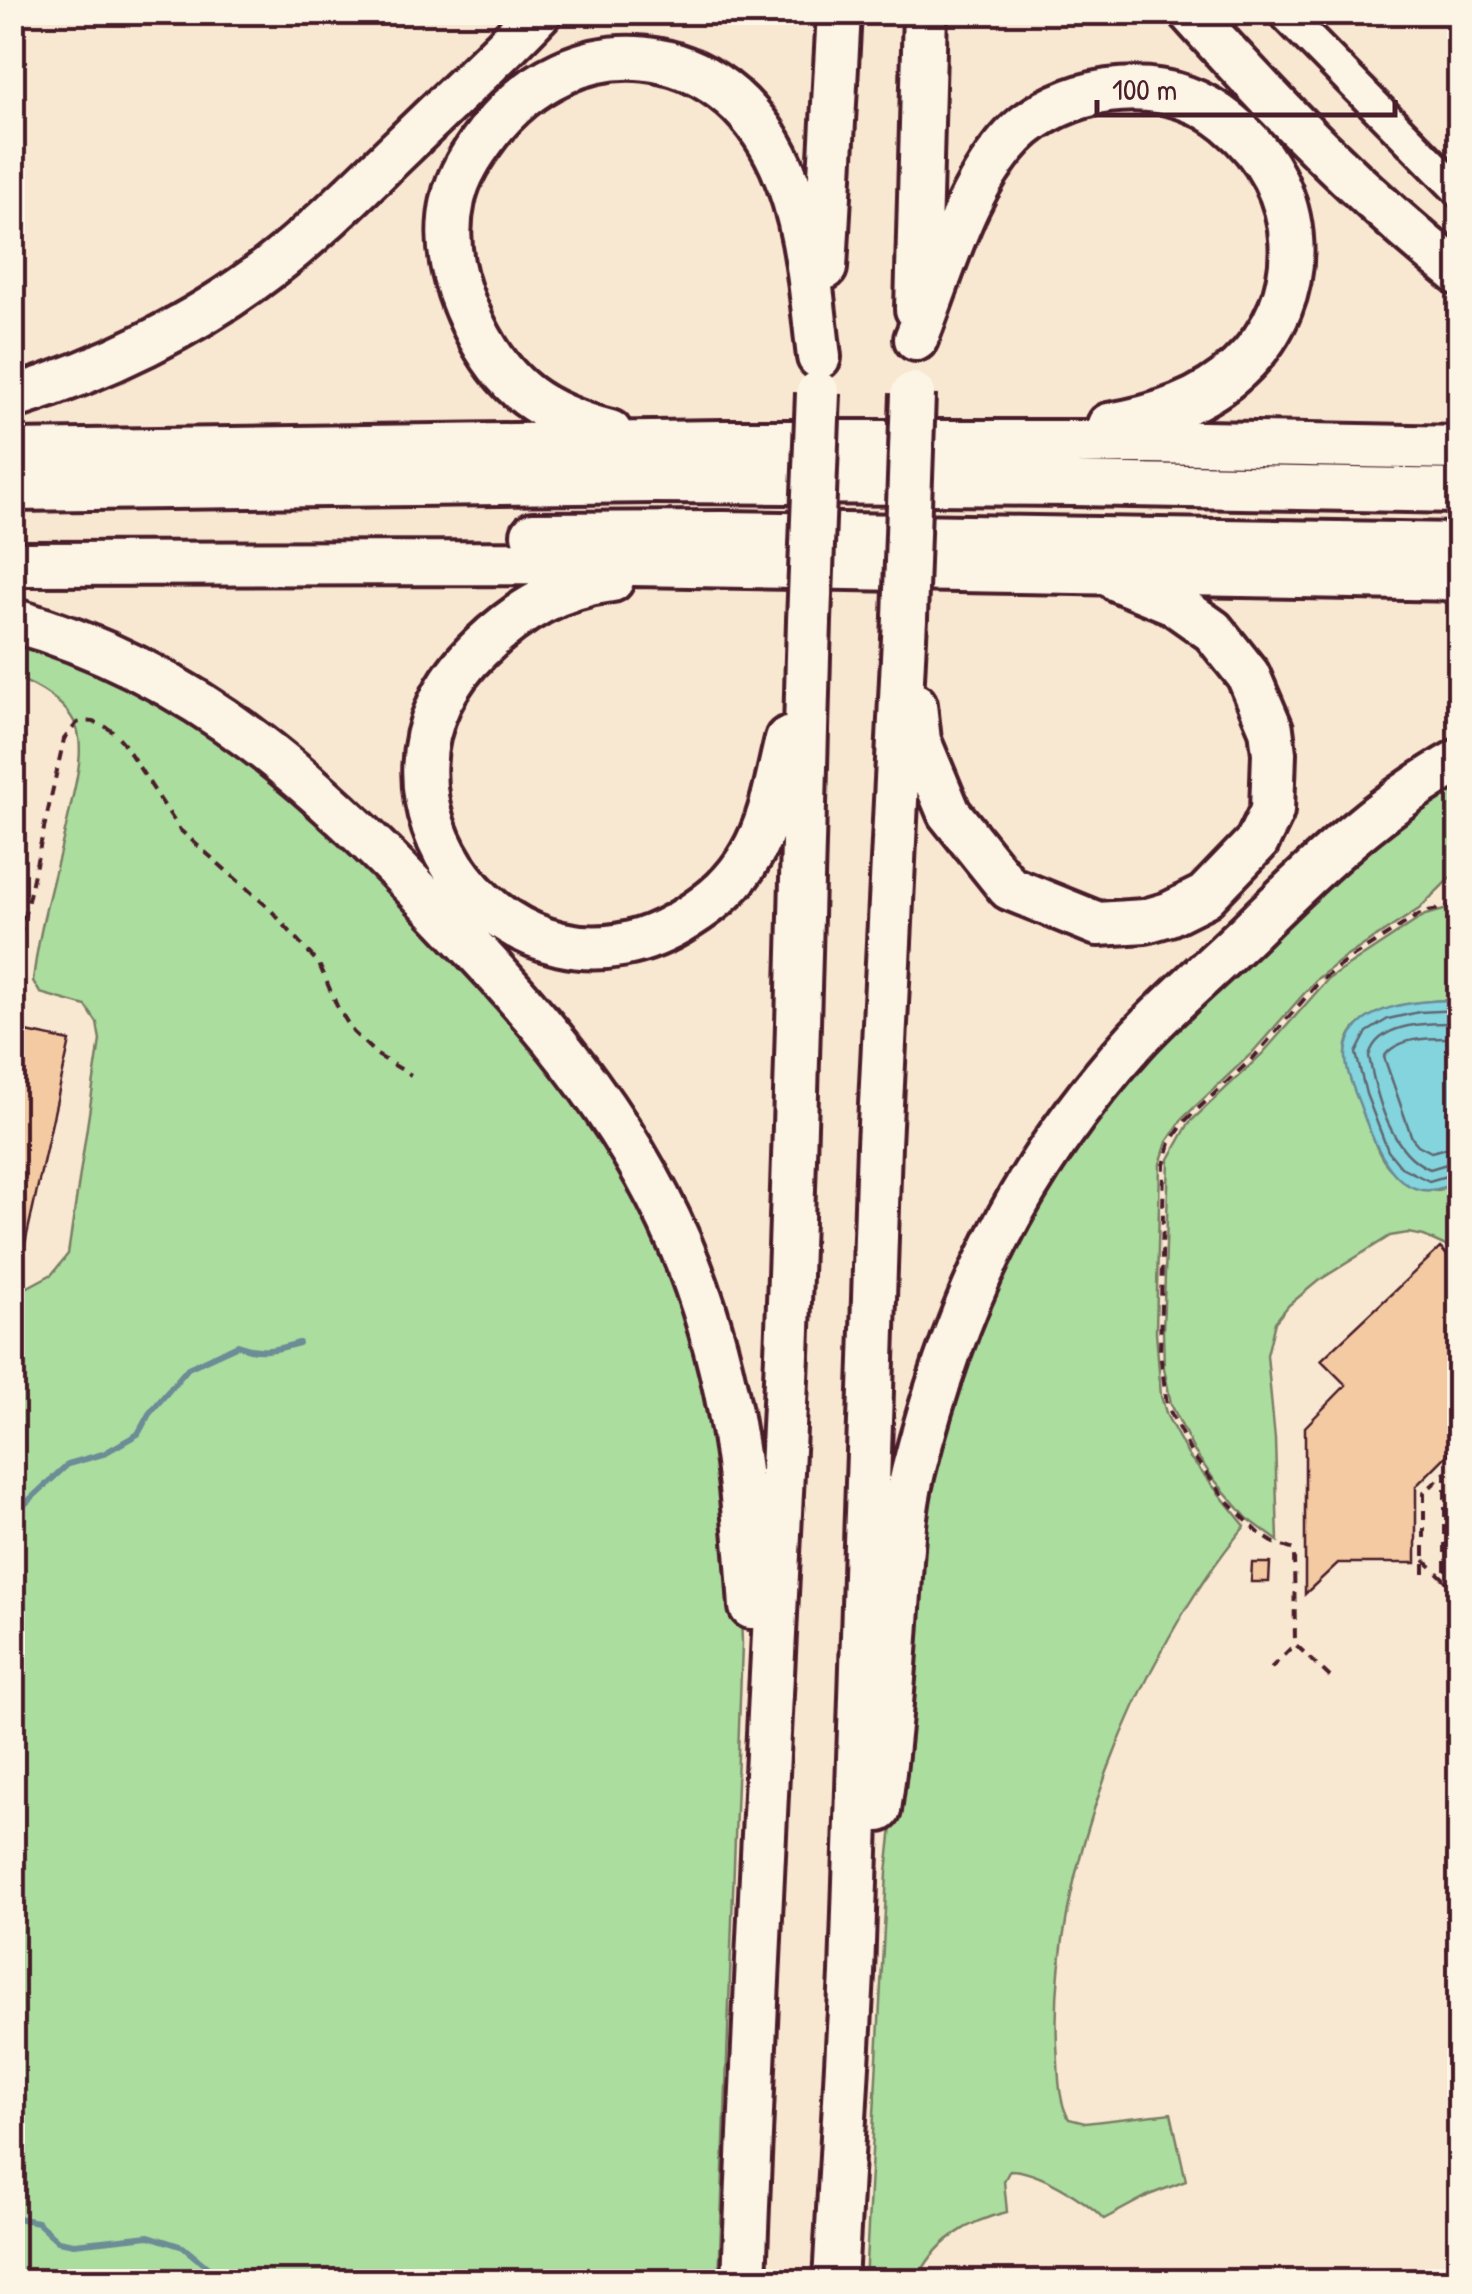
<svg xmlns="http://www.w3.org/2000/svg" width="1472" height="2294" font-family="'Patrick Hand',sans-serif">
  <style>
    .green { fill: #abdd9f; stroke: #7a7e65; stroke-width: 2.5 }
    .water { fill: #83d4dd; stroke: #6c8c96; stroke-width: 2.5 }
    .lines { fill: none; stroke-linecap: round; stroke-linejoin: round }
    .shore { stroke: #616772; stroke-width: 2.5 }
    .stream { stroke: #6c8c96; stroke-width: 6 }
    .building { fill: #f3caa2; stroke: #4a1f2b; stroke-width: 2.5 }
    .minor-casing { stroke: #4a1f2b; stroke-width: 38 }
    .highway-casing { stroke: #4a1f2b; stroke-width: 50 }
    .path { stroke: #4a1f2b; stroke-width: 4; stroke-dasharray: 10 8; stroke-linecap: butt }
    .minor { stroke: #fcf5e5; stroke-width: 30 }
    .highway { stroke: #fcf5e5; stroke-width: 42 }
    .highway-bridge-casing { stroke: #4a1f2b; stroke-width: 50; stroke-linecap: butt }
    .highway-bridge { stroke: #fcf5e5; stroke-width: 42 }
  </style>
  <rect width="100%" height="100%" fill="#f9e8d1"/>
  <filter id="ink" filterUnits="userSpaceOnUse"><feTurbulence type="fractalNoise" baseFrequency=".01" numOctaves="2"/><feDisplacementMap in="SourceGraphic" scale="20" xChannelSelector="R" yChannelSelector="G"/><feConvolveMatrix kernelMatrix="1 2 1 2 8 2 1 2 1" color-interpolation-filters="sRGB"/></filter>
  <g filter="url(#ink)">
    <path class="green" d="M13,632l111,44 184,120 292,322 99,208 41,251 2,67 -23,637h-706v-986l39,-21 16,-20 32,-214 -3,-17 -11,-17 -46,-13 -7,-12c6,-56 24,-112 36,-167 5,-26 16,-59 8,-85 -8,-26 -41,-44 -64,-52z
      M1459,770v99l-40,40 -75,49 -27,21 -66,75 -68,64 -16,24 -7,22 -4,168 5,64 6,20 21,39 57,71c-108,129 -196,350 -188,519 2,23 0,54 12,74l16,4 86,-10 15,68 -37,14 -45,24c-18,-19 -67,-49 -94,-49l-6,11 3,31c-40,9 -74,31 -90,69l-52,1 22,-409 40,-372 20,-96 85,-203 140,-181z
      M1448,909h11v91c-34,0 -114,5 -113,55 0,16 11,36 16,51 19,53 17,69 75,85l22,-11v72l-35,-16 -16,-3 -18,3 -72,45 -29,24 -14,17 -8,33 8,84 3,102 -31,-23 -35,-41 -18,-26 -23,-47 -7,-36 -1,-36 6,-173 20,-36 73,-69 66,-75 97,-64z"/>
    <path class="water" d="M1459,1000v179c-56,38 -83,-28 -98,-71 -6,-16 -15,-35 -15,-52 1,-53 76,-56 113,-56z"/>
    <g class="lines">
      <path class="shore" d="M1460,1010l-41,2 -31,7 -21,13 -11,21 10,41 22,57 13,16 28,14 31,-9
        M1460,1023c-30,0 -82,-2 -91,33 7,39 21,97 61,113l30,-9
        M1460,1038c-24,0 -62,-3 -76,19l28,81 6,7 13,7 29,-7"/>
      <path class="stream" d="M12,1516l56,-52 35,-10 35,-20 11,-20 39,-46 50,-23c22,10 39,4 61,-2
        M12,2217l25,5 21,19 16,3 75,-8 34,11 42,35"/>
    </g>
    <path class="building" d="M12,1029l58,12 -51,230 -7,-1z
      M1440,1248l20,20v174l-44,44v77h-78l-33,31v-167l41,-42 -25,-25z
      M1252,1563h18l-1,19h-18z"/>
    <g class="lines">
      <g class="minor-casing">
        <path id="minor" d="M1283,12l177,180"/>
      </g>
      <g class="highway-casing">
        <path id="highway" d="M1190,12c84,94 171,183 270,262
          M825,268l14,-256
          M917,309l8,-297
          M916,339c28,-68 46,-148 98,-203 24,-25 60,-40 94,-45 44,-6 86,3 121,32 78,63 85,175 10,245 -36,34 -82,49 -130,57
          M12,398c90,-28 182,-72 257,-130 48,-37 91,-81 135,-123 45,-44 92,-87 136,-133
          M610,432c-68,-18 -106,-43 -137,-108 -19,-39 -30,-80 -20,-124 5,-25 20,-47 35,-67 86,-111 234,-98 293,32 27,60 30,128 38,192
          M12,452l710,-10h428l310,6
          M12,489l642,-8 421,3 385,7
          M533,534l190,-1 737,12
          M12,564l565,-1 883,16
          M612,580c-54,7 -93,30 -132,68 -151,144 34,383 207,270 27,-17 48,-35 64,-63 21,-36 26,-76 36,-116
          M12,620c190,53 310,169 441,307 97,101 185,207 236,339 45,118 54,217 62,341
          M915,705l4,36 30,72 60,75 89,36 47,-3 24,-7 36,-18 52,-54 15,-31 2,-58 -3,-24 -23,-54 -35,-44 -41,-29 -54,-22
          M879,1810c9,-62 14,-124 18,-188 4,-49 4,-101 16,-150 43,-170 104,-300 222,-431 36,-39 77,-73 115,-110 65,-64 129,-126 210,-171
          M744,2282c10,-270 25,-540 38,-810 13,-283 19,-567 27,-851
          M835,2282l17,-308 27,-829 26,-527"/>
      </g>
      <path class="path" d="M12,972l52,-233 13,-16c19,-5 33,4 45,18l58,89 89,78 50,56 18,42 16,26 24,23 34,20
        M1424,1560l21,20
        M1424,1574v-81l21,-20v107l15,14
        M1271,1668l24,-24
        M1330,1677l-35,-33 -1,-94 -20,-7 -14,-9 -31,-31 -38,-50 -24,-48 -7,-53 4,-187 6,-22 16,-23 68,-63 65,-75 27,-21 77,-49 37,-7"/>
      <use href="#minor" class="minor"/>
      <use href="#highway" class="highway"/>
      <g class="highway-bridge-casing">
        <path id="highway-bridge" d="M905,618l8,-224
          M809,621l9,-228"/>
      </g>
      <use href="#highway-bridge" class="highway-bridge"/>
    </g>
  </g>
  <rect width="1472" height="2294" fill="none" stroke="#fcf5e5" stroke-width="50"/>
  <rect x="25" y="25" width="1422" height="2244" fill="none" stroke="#4a1f2b" stroke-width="4" filter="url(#ink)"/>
  <path d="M1097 100v15h298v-15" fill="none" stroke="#4a1f2b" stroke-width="5"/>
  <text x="1112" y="100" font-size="30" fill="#4a1f2b" stroke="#fcf5e5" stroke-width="8" paint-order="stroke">100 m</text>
</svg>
